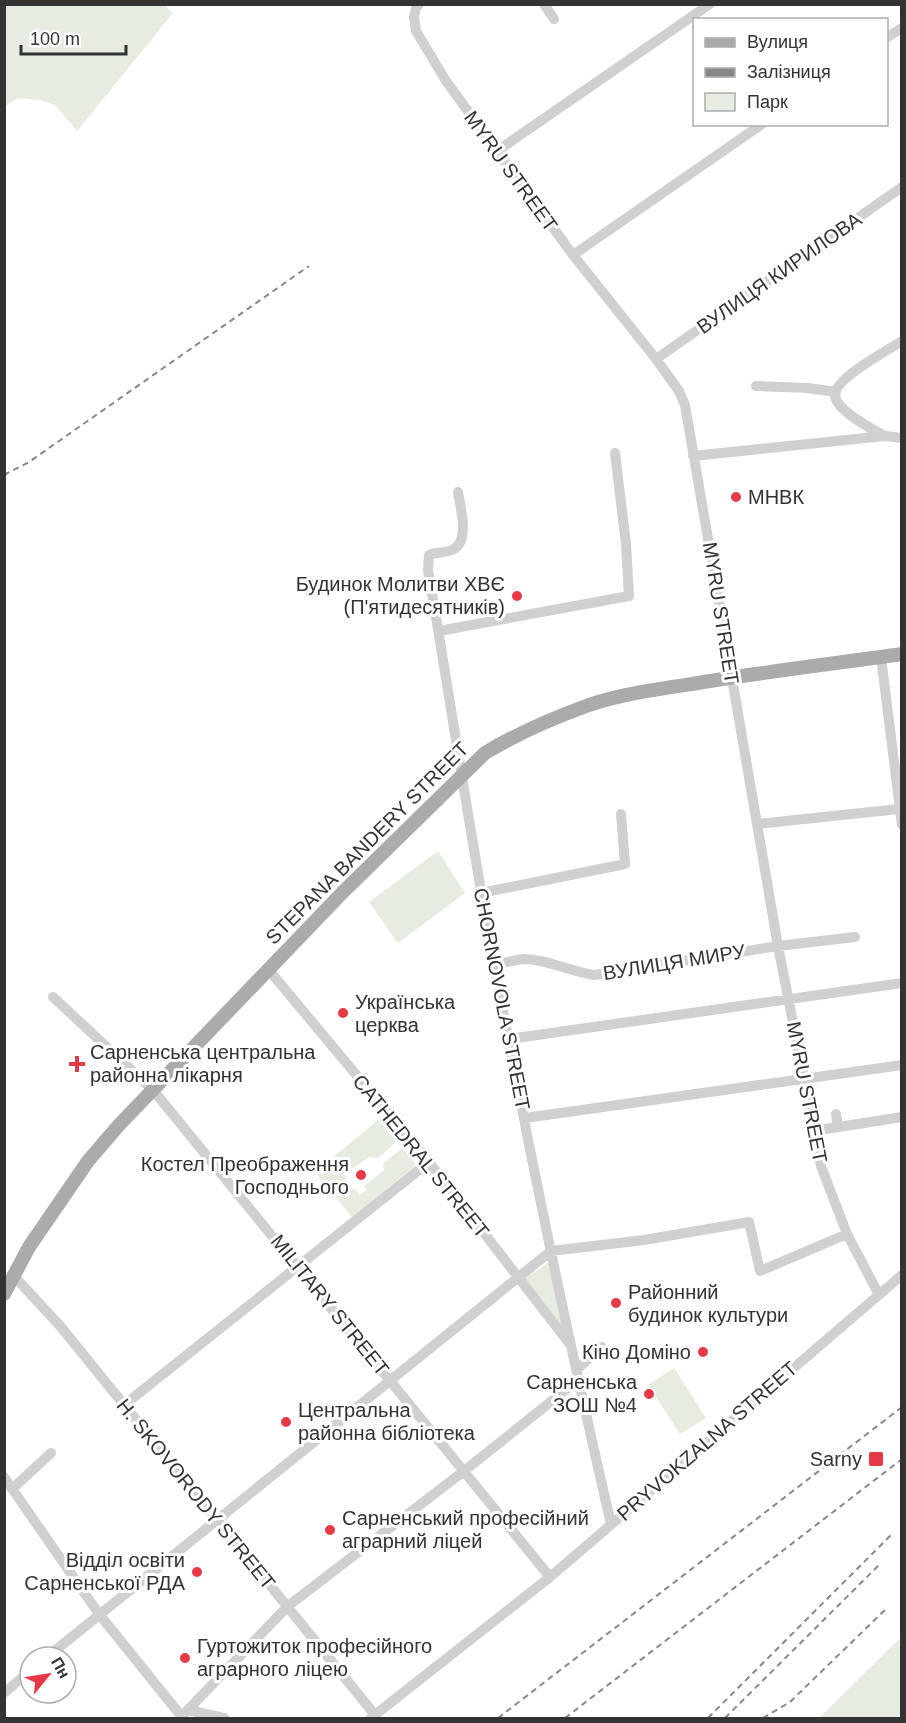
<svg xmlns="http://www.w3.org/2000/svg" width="906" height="1723" font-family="Helvetica,sans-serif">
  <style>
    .green { fill: #e6ecdf }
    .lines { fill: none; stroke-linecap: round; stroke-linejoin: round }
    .minor { stroke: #d0d0d0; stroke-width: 10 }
    .major { stroke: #ababab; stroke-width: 14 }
    .rail { stroke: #888; stroke-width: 2; stroke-dasharray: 6 4.5; stroke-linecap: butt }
    .poi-dot { fill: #e63946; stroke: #fff; stroke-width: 2 }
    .labels { text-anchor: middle; stroke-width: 6; stroke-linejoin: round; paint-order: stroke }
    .street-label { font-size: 20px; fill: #333; stroke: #fff }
    .poi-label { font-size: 20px; fill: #333; stroke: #fff; text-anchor: start }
  </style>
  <rect width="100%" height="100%" fill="#fff"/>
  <path class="green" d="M164,5l9,8 -96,118 -22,-26 -15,-5 -22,-2 -13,8v-101z
    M438,851l27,42 -67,50 -29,-41z
    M378,1120l19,21 -19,17 -9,-1 -17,12 -3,-3 -7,5 4,7v9l8,2 6,6 7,-5 -3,-4 20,-16 -1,-6 19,-16 14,17 -64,52 -37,-45z
    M551,1261l15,74 -42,-56z
    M674,1368l32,50 -26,16 -32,-49z
    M901,1638v80h-82l72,-71z"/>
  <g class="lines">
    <path class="minor" d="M419,4l-3,4 -2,9 2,14 30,50 127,174 83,104 23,32 6,14 93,541 43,220 26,68 31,59
      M544,4l10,15
      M886,38l16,-10
      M497,151l213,-147
      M573,255l189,-131
      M656,359l246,-172
      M756,386l52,2 28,4
      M885,436c-13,-7 -47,-24 -50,-40 -2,-17 53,-46 67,-55
      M693,456l192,-20 17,2
      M458,492c2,15 13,50 -6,58 -7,3 -16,2 -23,5l-1,15c22,127 40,254 64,381 35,192 75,383 119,573
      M439,631l190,-35 -3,-52 -11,-91
      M881,657l21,168
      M757,824l142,-15
      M481,893l144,-29 -4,-50
      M494,965c10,-2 20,-5 29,-6 25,0 47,13 71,16l184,-29 77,-9
      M268,969l161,193 140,181
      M53,997l100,93 397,487
      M509,1039l393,-56
      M836,1114l2,13
      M525,1118l377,-53
      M813,1131l89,-14
      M14,1276l47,51 314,388
      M576,1370l26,-23
      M124,1405l305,-243
      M4,1477l95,137 83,103
      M12,1489l39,-36
      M47,1657l504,-406 93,-11 105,-18 11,49 87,-37
      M4,1693l26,-22
      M188,1710l36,8
      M180,1718l108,-112 176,-135 114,-91
      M371,1718l179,-141 352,-302"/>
    <path class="major" d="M4,1294l25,-47 59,-86 31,-36 223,-232 143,-140c33,-20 68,-35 104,-48 33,-11 69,-16 103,-21 70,-12 140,-20 210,-30"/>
    <path class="rail" d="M4,475l25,-13 280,-196
      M498,1718l404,-311
      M565,1718l337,-259
      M708,1718l183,-183
      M725,1718l155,-154
      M763,1718l27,-16 98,-95"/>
  </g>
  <g class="poi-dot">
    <circle cx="736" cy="497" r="6"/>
    <circle cx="517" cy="596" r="6"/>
    <circle cx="343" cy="1013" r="6"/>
    <path d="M74 1055h6v6h6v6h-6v6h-6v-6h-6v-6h6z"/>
    <circle cx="361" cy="1175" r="6"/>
    <circle cx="616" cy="1303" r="6"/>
    <circle cx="703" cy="1352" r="6"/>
    <circle cx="649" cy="1394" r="6"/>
    <circle cx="286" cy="1422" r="6"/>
    <rect x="868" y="1451" width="16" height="16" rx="3"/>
    <circle cx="330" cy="1530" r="6"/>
    <circle cx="197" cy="1572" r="6"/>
    <circle cx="185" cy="1658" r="6"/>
  </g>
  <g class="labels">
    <g class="street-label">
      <text transform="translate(511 171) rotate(54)" y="7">MYRU STREET</text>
      <text transform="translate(779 273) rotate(-35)" y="7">ВУЛИЦЯ КИРИЛОВА</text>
      <text transform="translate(721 613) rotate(81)" y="7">MYRU STREET</text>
      <text transform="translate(367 843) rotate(-45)" y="7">STEPANA BANDERY STREET</text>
      <text transform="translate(674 962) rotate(-9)" y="7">ВУЛИЦЯ МИРУ</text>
      <text transform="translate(502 999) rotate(79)" y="7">CHORNOVOLA STREET</text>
      <text transform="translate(807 1092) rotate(79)" y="7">MYRU STREET</text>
      <text transform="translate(421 1156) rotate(51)" y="7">CATHEDRAL STREET</text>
      <text transform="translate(330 1305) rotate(51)" y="7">MILITARY STREET</text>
      <text transform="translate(707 1441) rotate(-41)" y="7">PRYVOKZALNA STREET</text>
      <text transform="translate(196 1494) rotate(51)" y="7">H. SKOVORODY STREET</text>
    </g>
    <g class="poi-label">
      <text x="748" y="504">МНВК</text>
      <text x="505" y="591" text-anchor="end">Будинок Молитви ХВЄ<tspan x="505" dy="23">(П'ятидесятників)</tspan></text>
      <text x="355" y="1009">Українська<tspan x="355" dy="23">церква</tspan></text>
      <text x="90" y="1059">Сарненська центральна<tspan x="90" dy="23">районна лікарня</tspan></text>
      <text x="349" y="1171" text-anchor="end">Костел Преображення<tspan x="349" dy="23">Господнього</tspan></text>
      <text x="628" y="1299">Районний<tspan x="628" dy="23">будинок культури</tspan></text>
      <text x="691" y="1359" text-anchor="end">Кіно Доміно</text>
      <text x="637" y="1389" text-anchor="end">Сарненська<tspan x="637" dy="23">ЗОШ №4</tspan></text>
      <text x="298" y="1417">Центральна<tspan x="298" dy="23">районна бібліотека</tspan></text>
      <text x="862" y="1466" text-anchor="end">Sarny</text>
      <text x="342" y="1525">Сарненський професійний<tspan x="342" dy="23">аграрний ліцей</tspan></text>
      <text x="185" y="1567" text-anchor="end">Відділ освіти<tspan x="185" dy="23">Сарненської РДА</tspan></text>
      <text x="197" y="1653">Гуртожиток професійного<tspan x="197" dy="23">аграрного ліцею</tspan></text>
    </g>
  </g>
  <rect width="906" height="1723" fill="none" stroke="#333333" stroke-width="12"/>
  <rect x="693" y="18" width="195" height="108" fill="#ffffff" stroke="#adadad" stroke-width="1.5"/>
  <rect x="705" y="38" width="30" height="9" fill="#ababab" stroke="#adadad" stroke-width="1.5"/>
  <text x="747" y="48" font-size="18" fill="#333333">Вулиця</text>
  <rect x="705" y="68" width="30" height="9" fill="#888888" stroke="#adadad" stroke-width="1.5"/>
  <text x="747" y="78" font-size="18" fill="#333333">Залізниця</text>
  <rect x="705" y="93" width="30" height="18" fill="#e6ecdf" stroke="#adadad" stroke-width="1.5"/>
  <text x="747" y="108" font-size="18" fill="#333333">Парк</text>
  <g transform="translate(48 1675) rotate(60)"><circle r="28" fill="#ffffff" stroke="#adadad" stroke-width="1.5"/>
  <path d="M0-4.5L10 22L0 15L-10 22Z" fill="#e63946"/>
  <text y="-9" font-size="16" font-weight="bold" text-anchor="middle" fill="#333333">Пн</text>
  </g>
  <path d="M21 45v9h105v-9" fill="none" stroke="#333333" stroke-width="3"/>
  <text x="30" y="45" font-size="18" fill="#333333" stroke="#ffffff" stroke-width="4.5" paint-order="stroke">100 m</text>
</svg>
